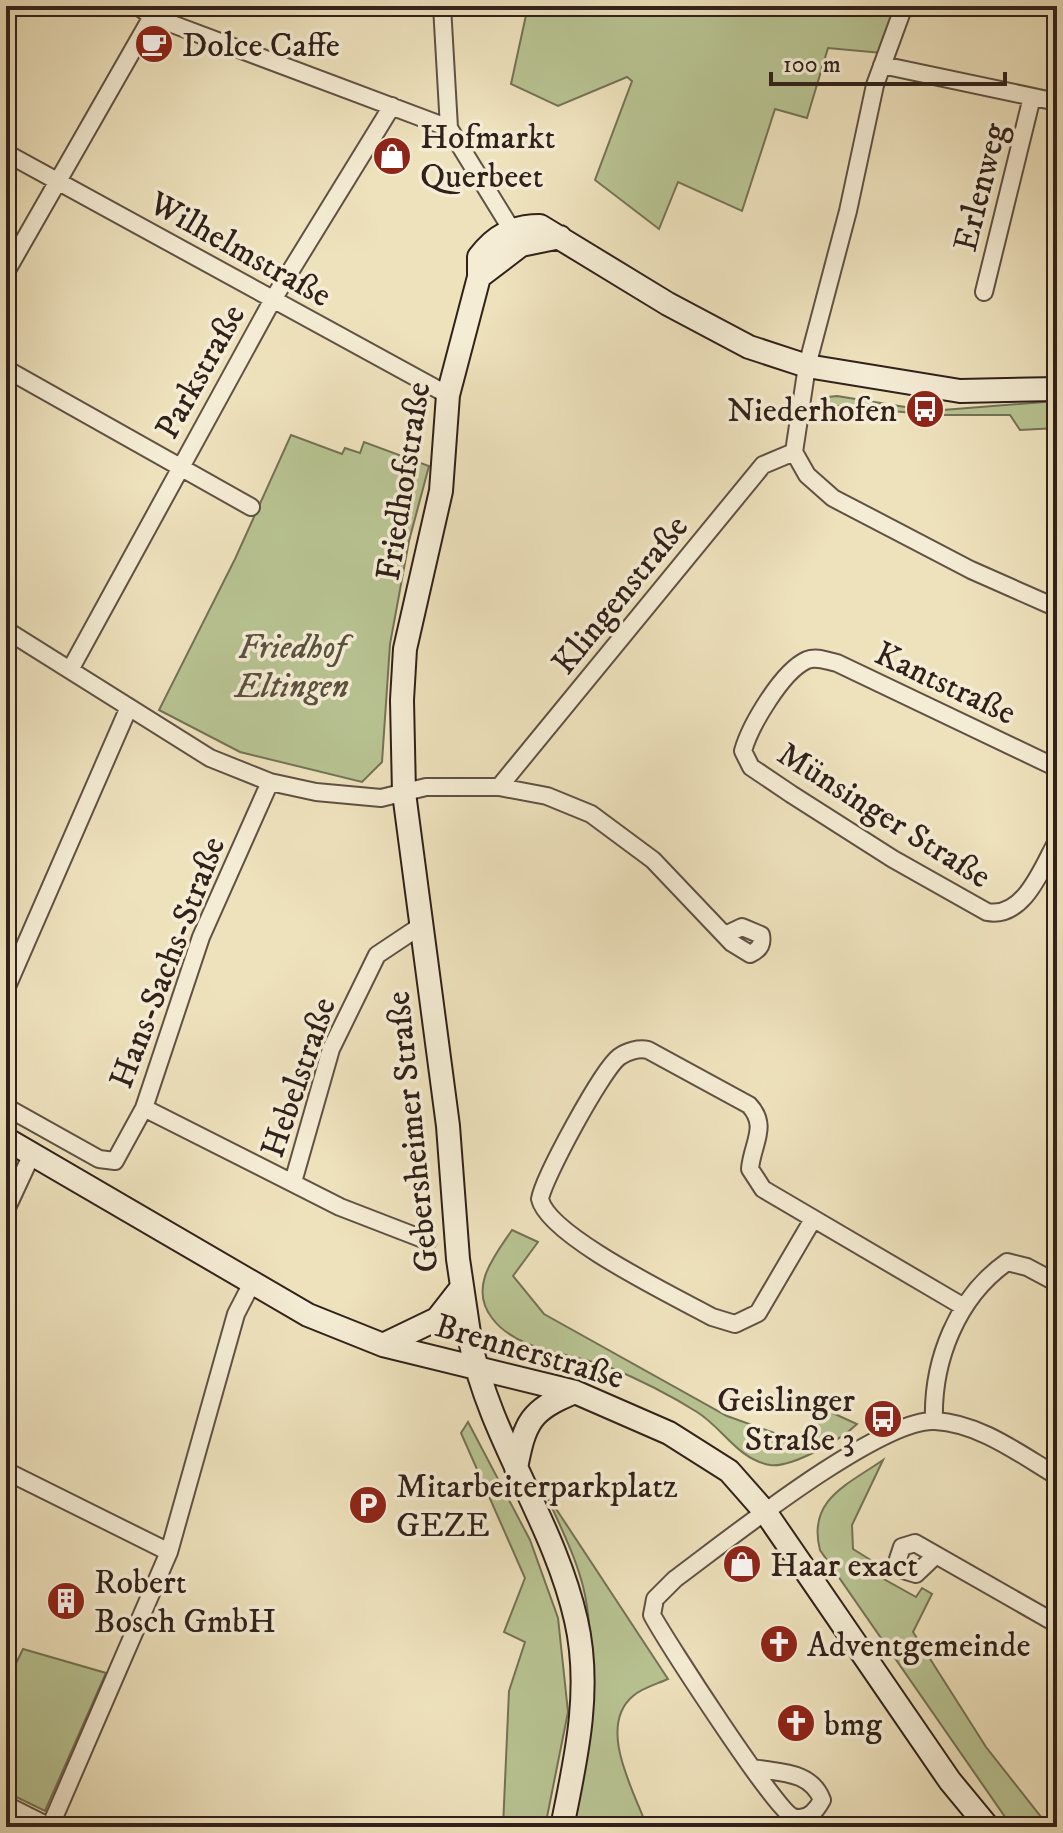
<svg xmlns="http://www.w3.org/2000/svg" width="1063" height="1833" font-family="'IM FELL DW Pica',serif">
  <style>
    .green { fill: #b8c392; stroke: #747256; stroke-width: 2 }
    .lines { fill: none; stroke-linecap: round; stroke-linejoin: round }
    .street-casing { stroke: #605144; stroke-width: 20 }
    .secondary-casing { stroke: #31211b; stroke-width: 26 }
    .street { stroke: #f4ecd4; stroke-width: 16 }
    .secondary { stroke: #f4ecd4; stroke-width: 22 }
    .labels { text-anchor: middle; stroke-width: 7; stroke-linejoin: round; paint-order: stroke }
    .poi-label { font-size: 34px; fill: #31211b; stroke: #f4ecd4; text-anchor: start }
    .street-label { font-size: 34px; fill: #31211b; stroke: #f4ecd4 }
    .park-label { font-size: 34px; font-style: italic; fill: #5a523f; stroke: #f4ecd4 }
  </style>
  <rect width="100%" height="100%" fill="#eee2bd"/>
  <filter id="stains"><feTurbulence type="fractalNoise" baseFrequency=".0025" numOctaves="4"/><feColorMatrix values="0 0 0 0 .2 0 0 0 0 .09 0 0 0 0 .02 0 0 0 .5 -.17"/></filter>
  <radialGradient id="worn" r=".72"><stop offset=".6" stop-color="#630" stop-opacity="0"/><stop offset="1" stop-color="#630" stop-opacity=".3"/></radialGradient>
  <path class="green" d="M528,6h369l-15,47 -54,-5 -21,70 -32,-9 -33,102 -64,-29 -19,47 -64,-49 37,-99 -5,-4 -69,29 -47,-22z
    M837,396l93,15 127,-10v27l-37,2 -10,-15h-75l-98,-9 -6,6 -8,-4 5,-11z
    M291,435l51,19 3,-6 15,5 4,-11 65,24 -20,75 -19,103 -8,118 -20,20 -122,-30 -81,-42 76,-151z
    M512,1230l26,12 -25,34 31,38 183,102 67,24 32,-30 31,14c-15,15 -65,44 -87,41 -33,-6 -47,-37 -73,-53 -27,-17 -59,-33 -88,-45 -36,-14 -92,-15 -117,-49 -24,-31 3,-63 20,-88z
    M468,1422l62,118 28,78 10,94 -23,115h-42l6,-136 16,-49 -21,-10 21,-54 -64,-145z
    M883,1460l-31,65 1,24 32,20 -3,9 34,19 6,-9 10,6 -19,38 73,115 63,80h-37l-192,-277c-13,-50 27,-65 63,-90z
    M545,1492l123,187c-11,5 -26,9 -35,17 -37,31 2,97 14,131h-74c10,-73 25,-146 14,-220 -5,-40 -26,-78 -42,-115z
    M23,1649l83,24 -61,138 -39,-19v-108z"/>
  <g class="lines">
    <g class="street-casing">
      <path id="street" d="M138,6l13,10 298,112
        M442,6l7,122 69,112
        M904,6l-29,79 -27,126 -41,155 -13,86 13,23 26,23 138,72 86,38
        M882,65l175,37
        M6,153l442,242
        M6,272l152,-266
        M984,292l48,-195
        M6,369l245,138
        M6,630l204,128 60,24 46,10 65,6 45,-11h73l48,9 44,18 62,46 79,83 18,11c9,-4 13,-9 11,-19l-19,-8 -17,8
        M70,670l202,-369 120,-195
        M1057,768l-220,-105c-10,-2 -20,-7 -30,-3 -25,11 -57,66 -64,91l8,16 40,27 102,65 94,53c37,7 55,-44 70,-71
        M499,787l264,-322 31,-13
        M6,989l123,-282
        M6,1107l93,52 16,2 29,-53 57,-171 69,-155
        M144,1108l196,99 88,34
        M293,1182l38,-133 46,-94 45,-30
        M6,1210l26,-56
        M812,1221l-54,92 -23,11 -23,-7c-36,-20 -164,-81 -172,-118 4,-22 62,-129 79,-142 8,-6 20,-9 29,-7l101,55c20,21 3,39 1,64l13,20 201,118
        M934,1421c-2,-60 23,-124 73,-159l20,5 30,16
        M6,1471l163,81
        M936,1555l-20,19 -13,-4 -5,-11 4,-12 13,-4 142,81
        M753,1768c28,5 58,3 69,32 -6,11 -15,22 -29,17 -18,-7 -126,-175 -141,-202l3,-16 20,-20c49,-36 204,-161 260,-158 44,2 85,33 122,55
        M6,1805l44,22
        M50,1827l119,-275 67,-238 17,-33"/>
    </g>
    <g class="secondary-casing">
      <path id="secondary" d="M479,277l42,-32 39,-8
        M6,1139l302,176 75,30 192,47 94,41 60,38 37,42 184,268 38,46
        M383,1345l54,-26 25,-32
        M516,1468c9,-46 14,-58 59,-76
        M562,1827c14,-68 30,-138 14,-207 -22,-98 -86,-181 -106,-280l-12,-81 -10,-133 -44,-333 -2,-93 3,-51 36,-158 7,-96 31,-118v-20c16,-21 34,-31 61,-31l128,78 81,43 58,19 153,25 97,-2"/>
    </g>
    <use href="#street" class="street"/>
    <use href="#secondary" class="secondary"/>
  </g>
  <defs>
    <g id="cafe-disc" transform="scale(2)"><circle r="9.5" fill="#8f2418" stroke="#f4ecd4"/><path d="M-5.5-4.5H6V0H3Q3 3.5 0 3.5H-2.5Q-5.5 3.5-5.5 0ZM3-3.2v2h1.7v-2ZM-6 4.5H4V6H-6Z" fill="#fff"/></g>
    <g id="shop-disc" transform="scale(2)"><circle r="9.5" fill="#8f2418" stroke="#f4ecd4"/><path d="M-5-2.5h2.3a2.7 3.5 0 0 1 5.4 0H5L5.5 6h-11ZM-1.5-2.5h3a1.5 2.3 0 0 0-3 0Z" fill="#fff"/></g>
    <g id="bus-disc" transform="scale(2)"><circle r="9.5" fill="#8f2418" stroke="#f4ecd4"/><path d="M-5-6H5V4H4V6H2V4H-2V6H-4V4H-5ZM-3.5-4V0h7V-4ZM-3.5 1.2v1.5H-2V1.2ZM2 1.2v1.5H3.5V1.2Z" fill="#fff"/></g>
    <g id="parking-disc" transform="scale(2)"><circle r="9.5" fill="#8f2418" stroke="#f4ecd4"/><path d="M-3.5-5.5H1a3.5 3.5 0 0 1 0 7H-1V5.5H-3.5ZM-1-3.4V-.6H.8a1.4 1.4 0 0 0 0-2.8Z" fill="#fff"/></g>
    <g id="building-disc" transform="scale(2)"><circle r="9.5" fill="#8f2418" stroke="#f4ecd4"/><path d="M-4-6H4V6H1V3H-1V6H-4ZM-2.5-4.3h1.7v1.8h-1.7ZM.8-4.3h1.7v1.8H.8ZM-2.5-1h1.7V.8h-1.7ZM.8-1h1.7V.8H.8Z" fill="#fff"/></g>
    <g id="church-disc" transform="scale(2)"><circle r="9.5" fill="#8f2418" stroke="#f4ecd4"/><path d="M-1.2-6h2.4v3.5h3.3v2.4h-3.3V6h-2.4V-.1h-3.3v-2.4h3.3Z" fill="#fff"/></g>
  </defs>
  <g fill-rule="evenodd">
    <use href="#cafe-disc" x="154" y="44"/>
    <use href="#shop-disc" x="392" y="156"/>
    <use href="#bus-disc" x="925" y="409"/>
    <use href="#bus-disc" x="883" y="1419"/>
    <use href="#parking-disc" x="368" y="1505"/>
    <use href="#shop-disc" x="742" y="1564"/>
    <use href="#building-disc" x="66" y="1601"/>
    <use href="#church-disc" x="779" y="1644"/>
    <use href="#church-disc" x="796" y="1723"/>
  </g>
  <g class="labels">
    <g class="poi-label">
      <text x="182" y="56">Dolce Caffe</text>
      <text x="420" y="148">Hofmarkt<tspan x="420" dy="39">Querbeet</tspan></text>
      <text x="897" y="421" text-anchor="end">Niederhofen</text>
      <text x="855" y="1411" text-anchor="end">Geislinger<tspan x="855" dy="39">Straße 3</tspan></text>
      <text x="396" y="1497">Mitarbeiterparkplatz<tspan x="396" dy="39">GEZE</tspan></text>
      <text x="770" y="1576">Haar exact</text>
      <text x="94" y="1593">Robert<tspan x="94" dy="39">Bosch GmbH</tspan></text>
      <text x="807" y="1656">Adventgemeinde</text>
      <text x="824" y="1735">bmg</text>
    </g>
    <g class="street-label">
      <text transform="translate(979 187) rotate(-76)" y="12">Erlenweg</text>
      <text transform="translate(241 248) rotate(29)" y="12">Wilhelmstraße</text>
      <text transform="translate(199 371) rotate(-61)" y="12">Parkstraße</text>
      <text transform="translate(402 481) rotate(-81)" y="12">Friedhofstraße</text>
      <text transform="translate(619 594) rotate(-51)" y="12">Klingenstraße</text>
      <text transform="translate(946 682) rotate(25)" y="12">Kantstraße</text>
      <text transform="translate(885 814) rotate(32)" y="12">Münsinger Straße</text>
      <text transform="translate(166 962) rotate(-69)" y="12">Hans-Sachs-Straße</text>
      <text transform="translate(297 1077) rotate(-71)" y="12">Hebelstraße</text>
      <text transform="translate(411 1132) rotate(-96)" y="12">Gebersheimer Straße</text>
      <text transform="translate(530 1350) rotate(16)" y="12">Brennerstraße</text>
    </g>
    <g class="park-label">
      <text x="292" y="658">Friedhof<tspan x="292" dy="39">Eltingen</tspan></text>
    </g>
  </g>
  <rect width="1063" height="1833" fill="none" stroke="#eee2bd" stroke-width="32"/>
  <rect x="8" y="8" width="1047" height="1817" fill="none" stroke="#31211b" stroke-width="4"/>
  <rect x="16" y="16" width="1031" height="1801" fill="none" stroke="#31211b" stroke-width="2"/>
  <path d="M771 72v12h234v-12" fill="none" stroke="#31211b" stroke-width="4"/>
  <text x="783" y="72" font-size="24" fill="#31211b" stroke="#f4ecd4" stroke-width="6" paint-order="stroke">100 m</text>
  <rect width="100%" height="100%" filter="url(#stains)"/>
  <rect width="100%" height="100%" fill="url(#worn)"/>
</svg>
